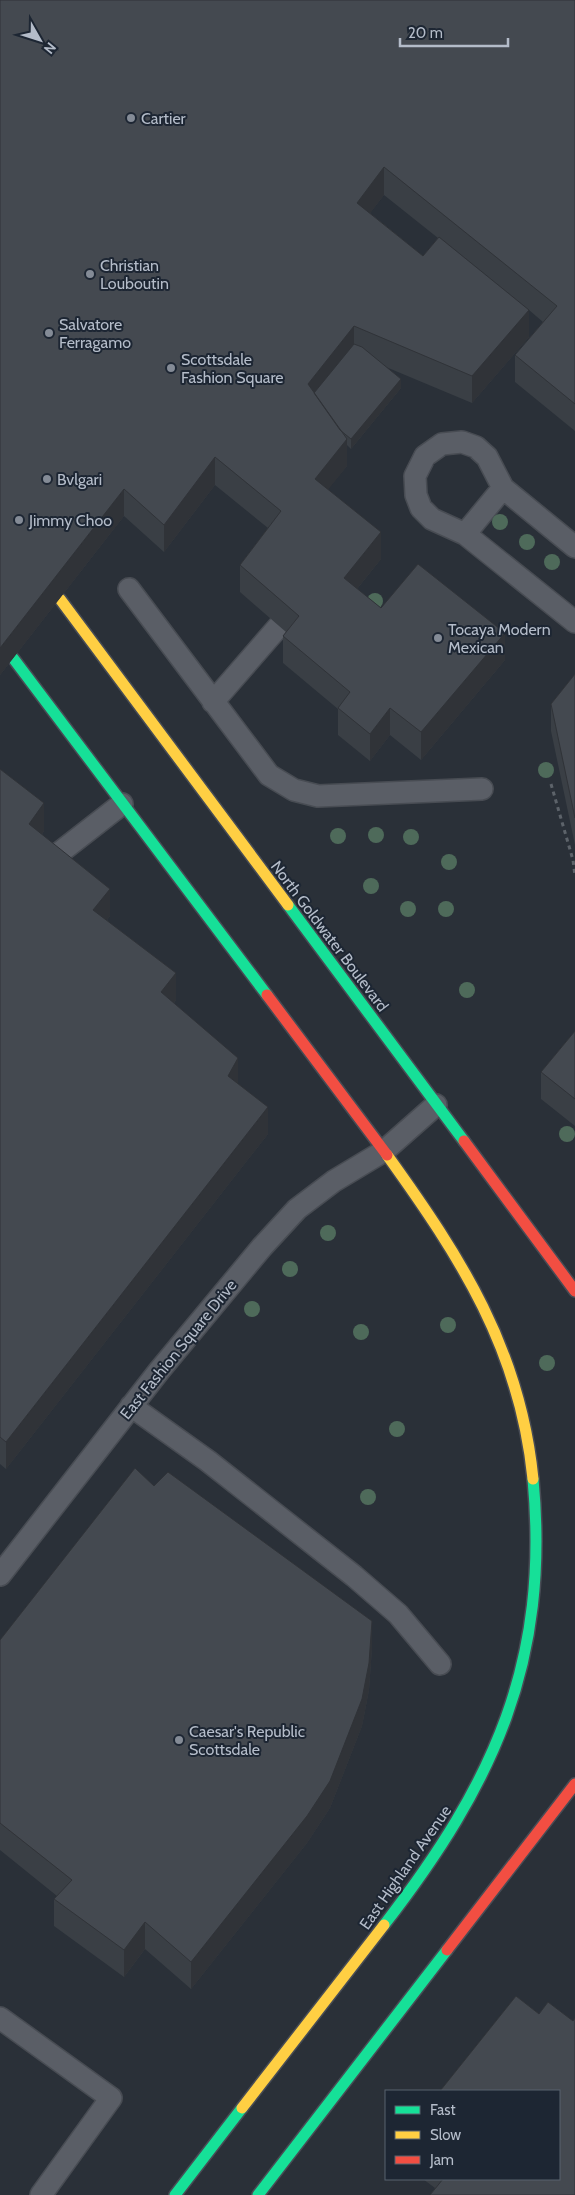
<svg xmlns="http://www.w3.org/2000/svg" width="575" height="2195" font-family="Cabin,sans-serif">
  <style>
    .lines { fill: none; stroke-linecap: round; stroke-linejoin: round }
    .lane-casing { stroke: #484c53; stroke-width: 24 }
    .fast-casing { stroke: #484c55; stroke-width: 14 }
    .slow-casing { stroke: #484c55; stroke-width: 14 }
    .jam-casing { stroke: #484c55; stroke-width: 14 }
    .path { stroke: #5d636a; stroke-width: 3; stroke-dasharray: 4 4; stroke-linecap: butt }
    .lane { stroke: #5a5e66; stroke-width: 21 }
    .fast { stroke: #16e098; stroke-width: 11 }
    .slow { stroke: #ffcf43; stroke-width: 11 }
    .jam { stroke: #f24e42; stroke-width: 11 }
    .tree { fill: #4e6a5a }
    .wall { fill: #3a3f45; fill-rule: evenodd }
    .shaded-wall { fill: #303338 }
    .building { fill: #444950; stroke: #303338 }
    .poi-dot { fill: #848b96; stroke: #1d2633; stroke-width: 2 }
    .labels { text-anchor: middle; stroke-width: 4; stroke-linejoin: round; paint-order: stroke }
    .poi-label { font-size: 16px; fill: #b4bcc9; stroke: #1d2633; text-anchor: start }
    .street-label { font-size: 16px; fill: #b4bcc9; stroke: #1d2633 }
  </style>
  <rect width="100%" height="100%" fill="#2a3038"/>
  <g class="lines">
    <g class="lane-casing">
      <path id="lane" d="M465,534l38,-46
        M575,547l-72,-59 -16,-31 -11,-10 -14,-5 -20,2 -17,12 -10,20 1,19 5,13 11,11 33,15 110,88
        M129,589l140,186 25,15 24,6 164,-7
        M213,702l66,-76
        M45,864l77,-60
        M131,1406l77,55 146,115 44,38 42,50
        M0,1575l159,-204 103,-124 35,-38 37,-28 50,-30 52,-46
        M0,2018l111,80 -70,97"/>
    </g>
    <g class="fast-casing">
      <path id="fast" d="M13,658l254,337
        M288,905l176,236
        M384,1925c110,-142 166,-263 149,-446
        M175,2195l67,-87
        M258,2195l189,-245"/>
    </g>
    <g class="slow-casing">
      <path id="slow" d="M60,599l228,306
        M387,1155c74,103 133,194 146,324
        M242,2108l142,-183"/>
    </g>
    <g class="jam-casing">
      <path id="jam" d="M267,995l120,160
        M464,1141l111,150
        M447,1950l128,-166"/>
    </g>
    <path class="path" d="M551,784l22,76 2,16"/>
    <use href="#lane" class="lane"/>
    <use href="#fast" class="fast"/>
    <use href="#slow" class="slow"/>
    <use href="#jam" class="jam"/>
  </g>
  <g class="tree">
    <circle cx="500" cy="522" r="8"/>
    <circle cx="527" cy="542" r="8"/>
    <circle cx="552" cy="562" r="8"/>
    <circle cx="375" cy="601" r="8"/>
    <circle cx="546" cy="770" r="8"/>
    <circle cx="376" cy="835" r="8"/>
    <circle cx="338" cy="836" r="8"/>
    <circle cx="411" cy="837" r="8"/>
    <circle cx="449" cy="862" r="8"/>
    <circle cx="371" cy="886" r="8"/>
    <circle cx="408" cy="909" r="8"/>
    <circle cx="446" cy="909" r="8"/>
    <circle cx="467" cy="990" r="8"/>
    <circle cx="567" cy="1134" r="8"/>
    <circle cx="328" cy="1233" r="8"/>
    <circle cx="290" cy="1269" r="8"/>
    <circle cx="252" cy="1309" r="8"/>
    <circle cx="448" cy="1325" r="8"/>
    <circle cx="361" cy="1332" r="8"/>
    <circle cx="547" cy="1363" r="8"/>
    <circle cx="397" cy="1429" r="8"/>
    <circle cx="368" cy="1497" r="8"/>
  </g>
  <path class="wall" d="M0,0h575v431l-60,-49v-27l28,-33 -14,-12v27l-57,66 -86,-36 15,21 -50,61 -4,-4v21l-19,23 53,70 -24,30 24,19 124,52 -84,100 -31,-25 -20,26 -32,-26v-26l-55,-46v-27l3,-4 -46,-40v-27l28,-37 -53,-43 -51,67 -40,-36 -124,159zM384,195l54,43 -15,18 -53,-43z
    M575,674v171l-24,-114v-27z
    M0,769l44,62 -2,3 68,82 -3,4 69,80 -2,3 64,81 30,50 -262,335 -6,-5z
    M575,1031v95l-34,-27v-27z
    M154,1486l218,162 -3,42 -7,36 -32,82 -23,35 -116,146 -46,-40 -21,28 -70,-51v-27l3,-3 -57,-46v-210z
    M516,1996l23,18 9,-12 25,19 2,-3v177h-145l5,-7 -12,-9h136v-88h-119z"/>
  <path class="shaded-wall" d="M384,167v28l-27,35v-27z
    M529,310v27l-57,66v-27z
    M354,326v27l-42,52 -4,-21z
    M401,379v9l-50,61v-10z
    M347,439v27l-32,40v-27z
    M215,457v28l-51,67v-27z
    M124,489v27l-124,159v-27z
    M381,532v27l-37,46v-27z
    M505,633v27l-84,100v-28z
    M390,708v27l-20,26v-27z
    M44,803v28l-15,20v-27z
    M110,889v27l-17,21v-27z
    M176,973v27l-15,19v-27z
    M238,1058v27l-10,-9z
    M268,1107v27l-262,335v-27z
    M372,1621v27l-3,42 -7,36 -32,82 -23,35 -116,146v-27z
    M145,1922v27l-21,28v-27z"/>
  <path class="building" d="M0,0h575v404l-60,-49 42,-49 -173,-139 -27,36 66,53 16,-19 90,73 -57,66 -118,-50 -46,58 39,55 -32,40 66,53 -37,46 37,30 37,-44 87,69 -84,99 -31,-24 -20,26 -32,-26 12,-16 -67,-56 16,-20 -59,-51 41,-54 -66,-54 -51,68 -40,-36 -124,159z
    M354,344l8,3 39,32 -50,60 -11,-9 -26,-37z
    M575,674v144l-24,-114z
    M0,769l44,34 -15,21 81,65 -17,21 83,63 -15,19 77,66 -10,18 40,31 -262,335 -6,-5z
    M575,1031v68l-34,-27z
    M135,1468l19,18 14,-14 204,149 -3,42 -7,36 -32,82 -23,35 -116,146 -46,-40 -21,28 -70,-51 18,-19 -72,-57v-183z
    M516,1996l23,18 9,-12 25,19 2,-3v177h-145l13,-16h116v-88h-119z"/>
  <g class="poi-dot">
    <circle cx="131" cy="118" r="5"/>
    <circle cx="90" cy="274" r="5"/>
    <circle cx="49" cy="333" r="5"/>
    <circle cx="171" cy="368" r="5"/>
    <circle cx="47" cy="479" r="5"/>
    <circle cx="19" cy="520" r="5"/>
    <circle cx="438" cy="638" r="5"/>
    <circle cx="179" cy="1740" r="5"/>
  </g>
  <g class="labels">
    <g class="poi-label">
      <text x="141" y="124">Cartier</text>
      <text x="100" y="271">Christian<tspan x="100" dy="18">Louboutin</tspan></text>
      <text x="59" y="330">Salvatore<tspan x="59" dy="18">Ferragamo</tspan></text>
      <text x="181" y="365">Scottsdale<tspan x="181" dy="18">Fashion Square</tspan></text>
      <text x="57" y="485">Bvlgari</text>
      <text x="29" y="526">Jimmy Choo</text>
      <text x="448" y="635">Tocaya Modern<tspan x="448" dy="18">Mexican</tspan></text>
      <text x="189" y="1737">Caesar's Republic<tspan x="189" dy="18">Scottsdale</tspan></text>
    </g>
    <g class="street-label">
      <text transform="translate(330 936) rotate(53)" y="6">North Goldwater Boulevard</text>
      <text transform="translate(178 1349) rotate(-51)" y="6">East Fashion Square Drive</text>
      <text transform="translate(405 1867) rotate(-55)" y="6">East Highland Avenue</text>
    </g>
  </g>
  <rect x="385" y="2090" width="175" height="90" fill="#1d2633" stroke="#59626f"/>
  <rect x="395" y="2106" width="25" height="8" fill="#16e098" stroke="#59626f"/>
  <text x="430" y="2115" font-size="15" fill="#b4bcc9">Fast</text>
  <rect x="395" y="2131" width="25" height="8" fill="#ffcf43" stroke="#59626f"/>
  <text x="430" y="2140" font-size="15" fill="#b4bcc9">Slow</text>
  <rect x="395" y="2156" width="25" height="8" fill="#f24e42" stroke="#59626f"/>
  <text x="430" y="2165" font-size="15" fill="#b4bcc9">Jam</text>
  <g transform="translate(40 40) rotate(129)" stroke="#1d2633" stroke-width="4" paint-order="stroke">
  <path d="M0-4L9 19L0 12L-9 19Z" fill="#b4bcc9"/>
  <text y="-8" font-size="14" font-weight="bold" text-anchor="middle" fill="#b4bcc9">N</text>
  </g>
  <path d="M400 38v8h108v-8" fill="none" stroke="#b4bcc9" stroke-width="2.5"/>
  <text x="408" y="38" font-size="15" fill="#b4bcc9" stroke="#1d2633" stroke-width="4" paint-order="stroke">20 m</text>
</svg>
